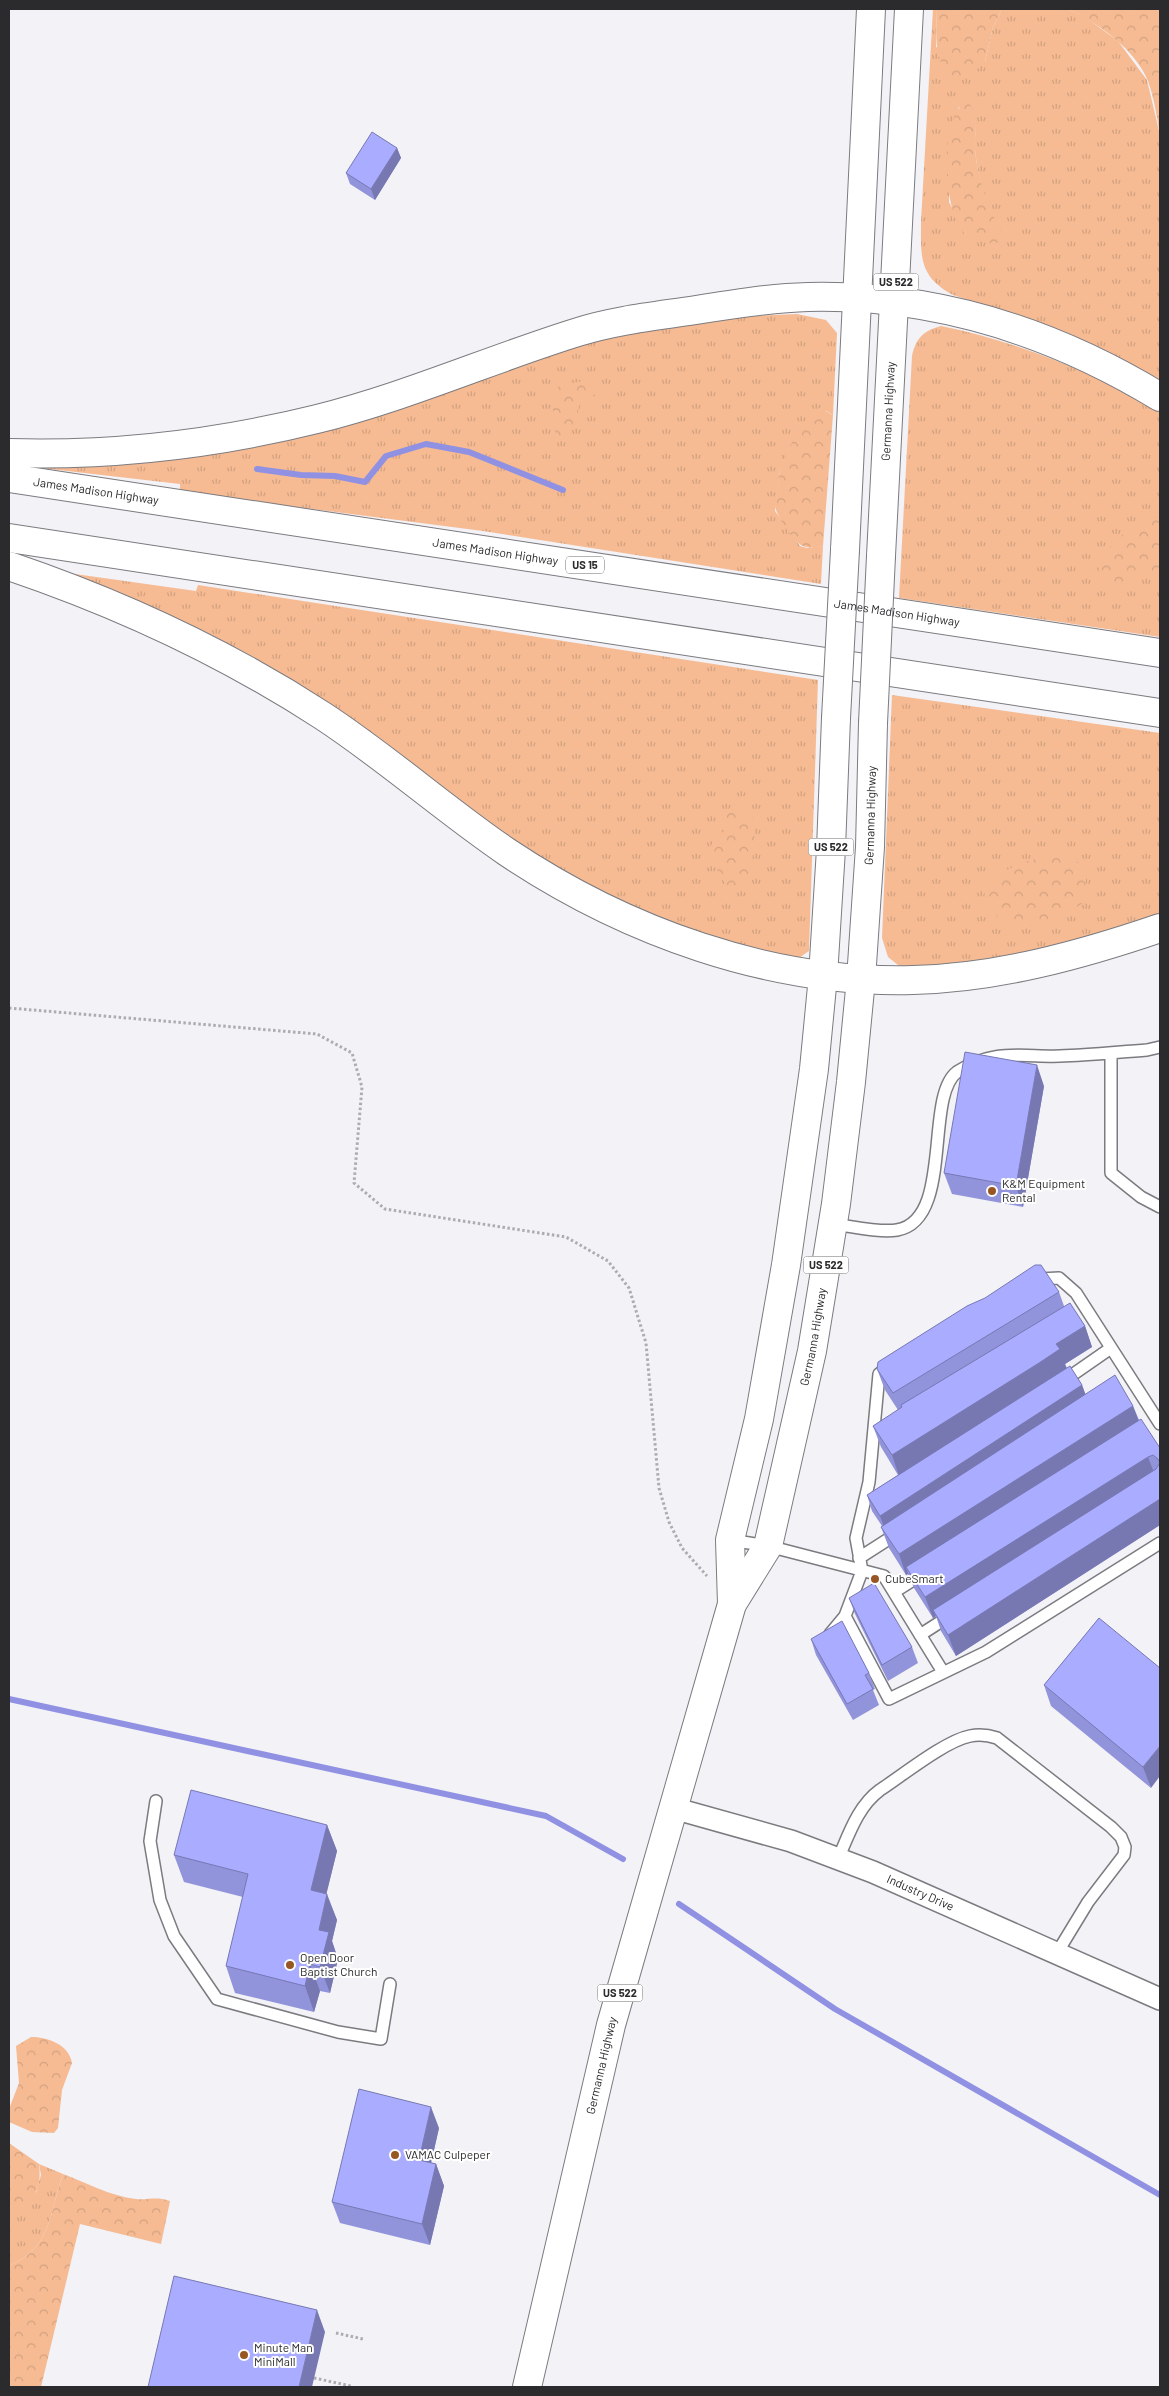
<svg xmlns="http://www.w3.org/2000/svg" width="1169" height="2396" font-family="Barlow,sans-serif">
  <style>
    .grass { fill: url(#grass-tufts); fill-rule: evenodd }
    .forest { fill: url(#forest-crowns) }
    .lines { fill: none; stroke-linecap: round; stroke-linejoin: round }
    .stream { stroke: #9091e2; stroke-width: 6 }
    .lane-casing { stroke: #7b7b80; stroke-width: 14 }
    .street-casing { stroke: #7b7b80; stroke-width: 24 }
    .primary-casing { stroke: #7b7b80; stroke-width: 30 }
    .highway-casing { stroke: #7b7b80; stroke-width: 30 }
    .path { stroke: #adadb1; stroke-width: 3; stroke-dasharray: 2.5 2.5; stroke-linecap: butt }
    .lane { stroke: #fff; stroke-width: 11 }
    .street { stroke: #fff; stroke-width: 21 }
    .primary { stroke: #fff; stroke-width: 28 }
    .highway { stroke: #fff; stroke-width: 28 }
    .highway-bridge-casing { stroke: #7b7b80; stroke-width: 30; stroke-linecap: butt }
    .highway-bridge { stroke: #fff; stroke-width: 28 }
    .wall { fill: #9294db }
    .shaded-wall { fill: #7778b2 }
    .building { fill: #aaacff; stroke: #7778b2 }
    .poi-dot { fill: #985622; stroke: #fff; stroke-width: 2 }
    .labels { text-anchor: middle; stroke-width: 4; stroke-linejoin: round; paint-order: stroke }
    .shield { fill: #fff; stroke: #6b6b6c; stroke-width: 1 }
    .shield-label { font-size: 11px; font-weight: bold; fill: #2b2b2d }
    .street-label { font-size: 12px; fill: #2b2b2d; stroke: #fff }
    .poi-label { font-size: 12px; fill: #2b2b2d; stroke: #fff; text-anchor: start }
  </style>
  <defs>
    <pattern id="grass-tufts" width="24" height="20" patternUnits="userSpaceOnUse" patternTransform="scale(1.25)"><rect width="24" height="20" fill="#f6bb93"/><path d="M3 7l-1-3M5 7V3M7 7l1-3M15 17l-1-3M17 17v-4M19 17l1-3" fill="none" stroke="#d3a17f"/></pattern>
    <pattern id="forest-crowns" width="20" height="18" patternUnits="userSpaceOnUse" patternTransform="scale(1.25)"><rect width="20" height="18" fill="#f6bb93"/><path d="M2 6a3 3 0 1 1 6 0M12 15a3 3 0 1 1 6 0" fill="none" stroke="#d3a17f"/></pattern>
  </defs>
  <rect width="100%" height="100%" fill="#f2f2f7"/>
  <path class="grass" d="M933,9h4l-1,38 49,15 8,-35 9,-18h66l17,8 33,24 29,39 13,55v246l-86,-45 -121,-41c-35,-19 -32,-39 -32,-74zM959,107h12c8,13 3,27 4,42 2,22 7,44 17,65l-26,21 -17,-33v-67z
    M797,314l29,6 11,13 -4,82 -7,-4 -30,25 -9,17 -7,17 -5,41 25,35 7,2 16,-2 -2,38 -338,-53 -303,-39v-8l-139,-16 1,-6c58,0 115,0 173,-9l400,-121 134,-16z
    M941,326c79,16 149,46 219,84v227l-261,-39 13,-242c4,-18 11,-25 29,-30z
    M68,573l128,18 2,-6 620,95 -9,271 -10,7 -97,-21 -88,-34z
    M892,695l268,38v186l-65,22 -156,28 -36,-1 -5,-3 -10,-8 -6,-19z
    M39,2164l24,10c-14,39 -10,72 -54,92v-58l27,-16 5,-17z"/>
  <path class="forest" d="M937,9h65l-9,18 -8,35 -17,16 -18,-3c-18,-18 -13,-43 -13,-66z
    M1068,9h92v126c-3,-18 -6,-37 -12,-54 -13,-32 -50,-58 -80,-72z
    M968,103c13,12 6,29 7,45 2,33 15,62 30,92 -7,4 -14,4 -22,2 -5,-1 -14,-4 -18,-8 -22,-20 -26,-112 -2,-130z
    M584,381l13,6v6l-17,11c-5,15 -4,33 -24,35l-2,-3c7,-19 -12,-34 6,-51z
    M819,408l14,7 -10,131c-6,1 -13,3 -20,0 -9,-3 -28,-32 -28,-41 2,-12 3,-24 5,-35 3,-13 26,-58 39,-62z
    M1160,517v56l-11,1 -33,12 -11,-4 -7,-8c4,-30 34,-50 62,-57z
    M732,806l10,4 14,10 -5,53 -9,15 -6,2c-18,-7 -22,-28 -25,-45l14,-15v-18z
    M1060,853l9,2 16,13 1,10 -2,24c-15,12 -56,30 -76,23 -8,-3 -14,-12 -19,-19 -4,-6 -7,-14 -2,-21 11,-16 54,-29 73,-32z
    M31,2037c16,0 38,7 41,26l-10,27 -4,38 -4,5 -22,-1 -23,-10v-13l10,-26 -3,-37z
    M9,2143l30,21c2,15 0,32 -15,39 -5,3 -11,3 -15,5z
    M63,2174c24,9 47,22 73,25 14,1 20,-3 34,2l-9,43 -81,-20 -39,163h-32v-121c44,-20 40,-53 54,-92z"/>
  <g class="lines">
    <path class="stream" d="M257,469l44,6 34,1 30,6 21,-26 40,-12 43,8 94,38
      M9,1699l537,117 77,43
      M679,1904l156,105 325,186"/>
    <g class="lane-casing">
      <path id="lane" d="M1111,1053v120l30,24 19,10
        M833,1224c18,2 46,9 64,6 57,-10 27,-133 60,-158 11,-7 26,-13 38,-15 21,-4 44,0 65,-1 29,-1 58,-4 87,-6l13,-3
        M1035,1282l5,-3 19,-1 17,15 84,131
        M1062,1382l49,-34
        M730,1540l38,6 116,30 59,96
        M859,1558l39,-25
        M894,1592l30,-19
        M845,1616l44,83 97,-47 174,-109
        M830,1634l15,-18 17,-45 -6,-33 13,-56 10,-108 11,-8
        M920,1635l31,-20
        M156,1801l-6,40 10,59 14,36 43,63 121,33 43,7 9,-55
        M838,1859c11,-25 20,-53 42,-69 23,-15 65,-49 90,-54 10,-2 18,-1 27,2l114,89 10,10 4,10 -1,8 -36,47 -31,51"/>
    </g>
    <g class="street-casing">
      <g id="street">
        <path id="s1" d="M673,1808l118,33 82,31 287,127"/>
      </g>
    </g>
    <g class="primary-casing">
      <g id="primary">
        <path d="M732,1604l-2,-64 29,-121 27,-154 28,-196 9,-93"/>
        <path id="s2" d="M527,2387l84,-362 121,-421 36,-58 44,-195 24,-147 15,-122 10,-103"/>
      </g>
    </g>
    <g class="highway-casing">
      <g id="highway">
        <path d="M9,453c103,3 207,-9 308,-34 89,-22 174,-60 261,-87 38,-12 79,-16 118,-22 37,-6 75,-12 112,-13 127,-3 245,35 352,100"/>
        <path id="s3" d="M9,478l1151,175"/>
        <path d="M9,538l1151,175"/>
        <path d="M845,550l26,-541"/>
        <path id="s4" d="M881,556l28,-547"/>
        <path d="M9,566c109,37 217,87 314,150 64,42 121,93 184,136 118,79 263,132 406,128 84,-2 168,-25 247,-52"/>
        <path d="M823,976l8,-127 5,-131"/>
        <path id="s5" d="M861,979l9,-132 3,-124"/>
      </g>
    </g>
    <path class="path" d="M9,1008l308,26 35,19 10,34 -8,96 31,26 181,28 42,24 21,27 17,55 13,145 10,34 13,26 25,28
      M336,2333l27,6
      M314,2378l37,8"/>
    <use href="#lane" class="lane"/>
    <use href="#street" class="street"/>
    <use href="#primary" class="primary"/>
    <use href="#highway" class="highway"/>
    <g class="highway-bridge-casing">
      <path id="highway-bridge" d="M836,718l9,-168
        M873,723l8,-167"/>
    </g>
    <use href="#highway-bridge" class="highway-bridge"/>
  </g>
  <path class="wall" d="M397,148l4,10 -26,42 -25,-16 -4,-11z
    M1044,1086l-21,121 -71,-13 -8,-21z
    M1059,1292l5,14 21,20 7,21 -27,17 2,4 15,17 3,9 48,12 6,14 21,28v77l-204,131 -15,-25 -5,-15 -3,2 -19,-30 -6,-14 -2,1 -17,-27 -8,-21 1,-1 -10,-15 -5,-16 31,-20 -17,-28 -8,-21 25,-16 -13,-20 -8,-21z
    M849,1598l63,49 6,16 -30,18 -33,-67z
    M1099,1618l52,170 -100,-82 -7,-21z
    M811,1639l58,34 6,16 -2,1 6,15 -26,15 -37,-65z
    M327,1825l10,26 -11,43 11,26 -5,21 6,18 -8,34 -10,-2 -6,21 -79,-19 -9,-27 17,-69 -59,-15 -10,-27z
    M439,2128l-8,35 5,1 8,22 -14,59 -90,-22 -8,-21z"/>
  <path class="shaded-wall" d="M397,148l4,10 -26,42 -4,-11z
    M1037,1065l7,21 -21,121 -7,-21z
    M1085,1326l7,21 -27,17 2,6 -168,106 -7,-21 164,-111z
    M1082,1385l6,16 -202,131 -6,-16z
    M1133,1406l8,21 -235,140 2,7 -2,1 -7,-21z
    M1148,1457l8,21 -223,132 3,6 -3,2 -8,-21z
    M1160,1499v26l-204,131 -8,-21z
    M1160,1746v30l-9,12 -8,-21z
    M327,1825l10,26 -16,65 -10,-26z
    M327,1894l10,26 -5,21 6,18 -8,34 -10,-26 -1,-37z
    M310,1964l10,27 -6,21 -9,-26z
    M431,2107l8,21 -12,53 -8,-21z
    M436,2164l8,22 -14,59 -8,-21z
    M317,2310l8,22 -13,55h-13z"/>
  <path class="building" d="M372,132l25,16 -26,41 -25,-16z
    M965,1052l72,13 -21,121 -72,-13z
    M1035,1265h6l18,27 -166,101 -16,-24 1,-7 89,-56 18,-8z
    M1070,1303l15,23 -29,18 4,5 -21,14 -147,92 -19,-29 29,-19 -1,-2z
    M1070,1366l12,19 -202,131 -13,-21z
    M1115,1375l18,31 -234,148 -18,-27z
    M1141,1419l19,29v51l-212,136 -15,-25 223,-141 4,-6 -2,-4 -5,-4 -5,2 -223,140 -19,-30z
    M874,1583l38,64 -30,18 -33,-67z
    M1099,1618l61,50v78l-17,21 -99,-82z
    M842,1621l27,52 -4,2 8,14 -26,15 -36,-65z
    M191,1790l136,35 -16,65 16,4 -8,36 10,2 -9,35 -10,-3 -5,22 -79,-20 22,-92 -74,-19z
    M359,2089l72,18 -12,53 17,4 -14,60 -90,-22z
    M174,2276l143,34 -18,77h-151z"/>
  <g class="poi-dot">
    <circle cx="992" cy="1191" r="5"/>
    <circle cx="875" cy="1579" r="5"/>
    <circle cx="290" cy="1965" r="5"/>
    <circle cx="395" cy="2155" r="5"/>
    <circle cx="244" cy="2355" r="5"/>
  </g>
  <g class="labels">
    <g class="shield">
      <rect x="873.5" y="273.5" width="45" height="17" rx="4"/>
      <rect x="566" y="556.5" width="38" height="17" rx="4"/>
      <rect x="808.5" y="838.5" width="45" height="17" rx="4"/>
      <rect x="803.5" y="1256.5" width="45" height="17" rx="4"/>
      <rect x="597.5" y="1984.5" width="45" height="17" rx="4"/>
    </g>
    <g class="shield-label">
      <text x="896" y="286">US 522</text>
      <text x="585" y="569">US 15</text>
      <text x="831" y="851">US 522</text>
      <text x="826" y="1269">US 522</text>
      <text x="620" y="1997">US 522</text>
    </g>
    <g class="street-label">
      <text dy="4" stroke="none"><textPath href="#s4" startOffset="145">Germanna Highway</textPath></text>
      <text dy="4" stroke="none"><textPath href="#s3" startOffset="88">James Madison Highway</textPath></text>
      <text dy="4" stroke="none"><textPath href="#s3" startOffset="492">James Madison Highway</textPath></text>
      <text dy="4" stroke="none"><textPath href="#s3" startOffset="898">James Madison Highway</textPath></text>
      <text dy="4" stroke="none"><textPath href="#s5" startOffset="164">Germanna Highway</textPath></text>
      <text dy="4" stroke="none"><textPath href="#s2" startOffset="1092">Germanna Highway</textPath></text>
      <text dy="4" stroke="none"><textPath href="#s1" startOffset="262">Industry Drive</textPath></text>
      <text dy="4" stroke="none"><textPath href="#s2" startOffset="330">Germanna Highway</textPath></text>
    </g>
    <g class="poi-label">
      <text x="1002" y="1188">K&amp;M Equipment<tspan x="1002" dy="14">Rental</tspan></text>
      <text x="885" y="1583">CubeSmart</text>
      <text x="300" y="1962">Open Door<tspan x="300" dy="14">Baptist Church</tspan></text>
      <text x="405" y="2159">VAMAC Culpeper</text>
      <text x="254" y="2352">Minute Man<tspan x="254" dy="14">MiniMall</tspan></text>
    </g>
  </g>
  <rect width="1169" height="2396" fill="none" stroke="#2b2b2d" stroke-width="20"/>
</svg>
